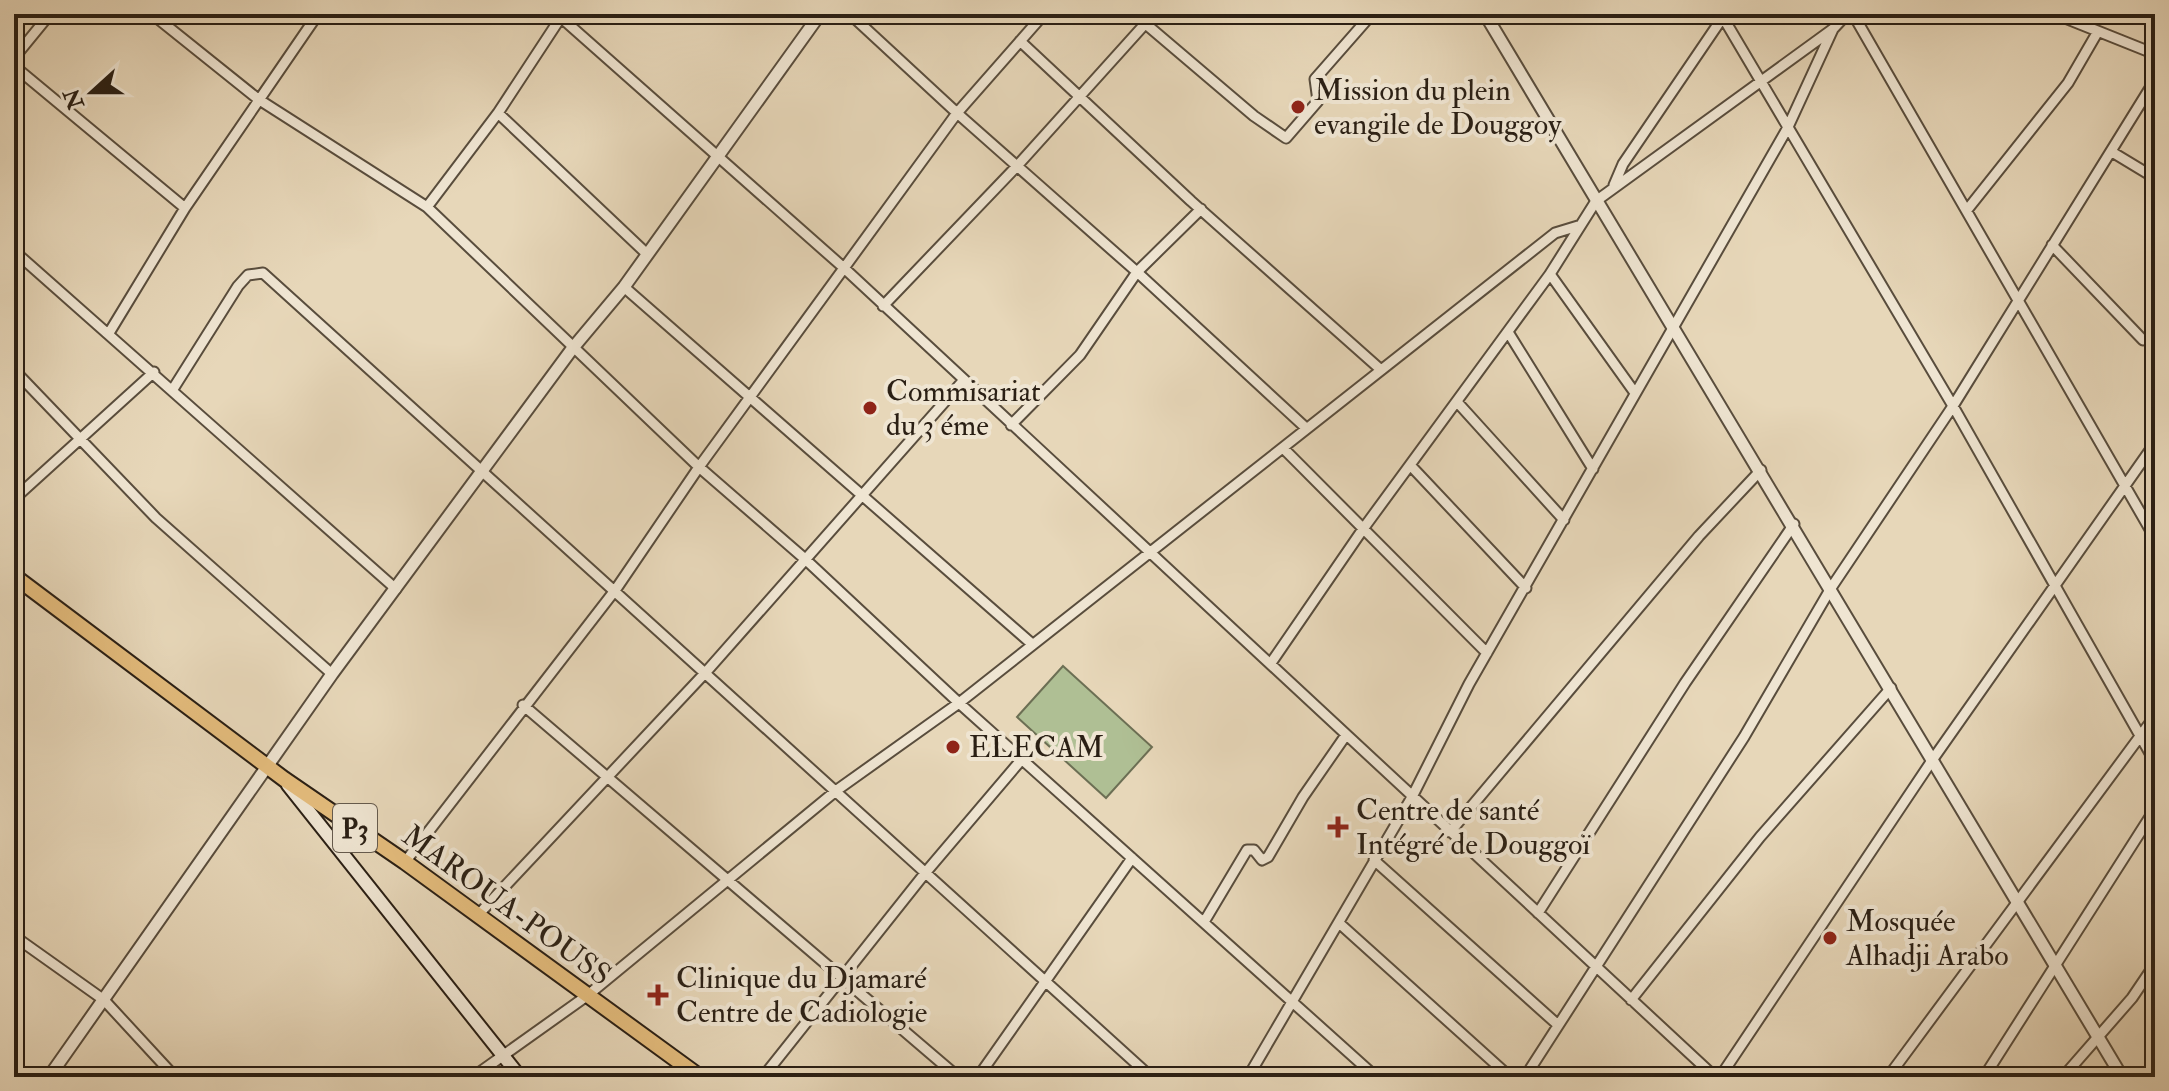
<svg xmlns="http://www.w3.org/2000/svg" width="2169" height="1091" font-family="'IM FELL Double Pica',serif">
  <style>
    .green { fill: #afbf94; stroke: #6c6f54; stroke-width: 2 }
    .lines { fill: none; stroke-linecap: round; stroke-linejoin: round }
    .minor-casing { stroke: #594d3d; stroke-width: 13 }
    .tertiary-casing { stroke: #594d3d; stroke-width: 15 }
    .secondary-casing { stroke: #2a1f14; stroke-width: 16 }
    .primary-casing { stroke: #2a1f14; stroke-width: 18 }
    .minor { stroke: #efe5d2; stroke-width: 9 }
    .tertiary { stroke: #efe5d2; stroke-width: 11 }
    .secondary { stroke: #efe5d2; stroke-width: 12 }
    .primary { stroke: #e4bc7c; stroke-width: 14 }
    .poi-dot { fill: #8f2418; stroke: #efe5d2; stroke-width: 3 }
    .labels { text-anchor: middle; stroke-width: 8; stroke-linejoin: round; paint-order: stroke }
    .shield { fill: #efe5d2; stroke: #655a4d; stroke-width: 2 }
    .shield-label { font-size: 28px; font-weight: bold; fill: #2a1f14 }
    .poi-label { font-size: 30px; fill: #2a1f14; stroke: #efe5d2; text-anchor: start }
    .street-label { font-size: 30px; fill: #2a1f14; stroke: #efe5d2 }
  </style>
  <rect width="100%" height="100%" fill="#e7d7b9"/>
  <filter id="stains"><feTurbulence type="fractalNoise" baseFrequency=".0025" numOctaves="4"/><feColorMatrix values="0 0 0 0 .2 0 0 0 0 .09 0 0 0 0 .02 0 0 0 .5 -.17"/></filter>
  <radialGradient id="worn" r=".72"><stop offset=".6" stop-color="#630" stop-opacity="0"/><stop offset="1" stop-color="#630" stop-opacity=".3"/></radialGradient>
  <path class="green" d="M1063,666l89,81 -46,51 -89,-81z"/>
  <g class="lines">
    <g class="minor-casing">
      <path id="minor" d="M152,14l106,85 169,108
        M557,14l287,254 871,809
        M1044,14l-87,99 180,159 169,156
        M1134,14l120,102 32,22 32,-37 -3,-22 57,-65
        M1721,14l232,392 202,356
        M1853,14l302,524
        M2055,14l100,40
        M561,17l-63,96 -71,94 272,260 106,92 154,144 417,374
        M1020,41l171,160 189,168
        M14,58l36,-44
        M14,66l171,142
        M498,113l149,141
        M2112,152l43,26
        M1614,185l9,-21 102,-150
        M1967,210l101,-127 29,-50
        M2052,245l91,95
        M14,251l382,338
        M1550,274l85,119
        M624,287l408,357
        M883,306l134,-140 137,-152
        M1508,332l85,137
        M109,333l76,-125 133,-194
        M14,370l142,148 176,156
        M173,389l65,-103 10,-11 15,-2 888,804
        M1458,403l106,117
        M1011,425l69,-70 57,-83 64,-63
        M1283,448l204,205
        M1411,466l115,122
        M14,499l140,-127
        M1271,663l92,-134 187,-255 46,-73 237,-172 14,-15
        M523,705l435,372
        M1450,832l249,-296 62,-66
        M1374,860l184,165
        M405,862l211,-273 83,-122 258,-354 -107,-99
        M1538,913l147,-230 109,-159
        M478,915l228,-243 257,-291
        M1204,922l43,-72h7l8,10 6,-3 35,-60 43,-62
        M1339,923l171,154
        M14,936l90,64 71,77
        M1631,1000l129,-163 131,-149
        M473,1077l115,-82 249,-205 122,-87 596,-470 23,-7
        M763,1077l163,-205 96,-113
        M978,1077l154,-219
        M1248,1077l164,-280 57,-113 318,-555 46,-100
        M1525,1077l219,-340 87,-149 122,-182 202,-326
        M1720,1077l213,-318 222,-316
        M1888,1077l267,-361
        M1984,1077l171,-268
        M2063,1077l69,-79 23,-34"/>
    </g>
    <g class="tertiary-casing">
      <path id="tertiary" d="M1485,14l637,1063
        M49,1077l283,-403 240,-325 52,-62 196,-273"/>
    </g>
    <g class="secondary-casing">
      <path id="secondary" d="M288,785l232,292"/>
    </g>
    <g class="primary-casing">
      <path id="primary" d="M14,576l270,203 121,83 295,215"/>
    </g>
    <use href="#minor" class="minor"/>
    <use href="#tertiary" class="tertiary"/>
    <use href="#secondary" class="secondary"/>
    <use href="#primary" class="primary"/>
  </g>
  <g class="poi-dot">
    <circle cx="1298" cy="107" r="8"/>
    <circle cx="870" cy="408" r="8"/>
    <circle cx="953" cy="747" r="8"/>
    <path d="M1334 815h8v8h8v8h-8v8h-8v-8h-8v-8h8z"/>
    <circle cx="1830" cy="938" r="8"/>
    <path d="M654 983h8v8h8v8h-8v8h-8v-8h-8v-8h8z"/>
  </g>
  <g class="labels">
    <rect class="shield" x="333" y="804" width="44" height="48" rx="6"/>
    <g class="shield-label">
      <text x="355" y="838">P3</text>
    </g>
    <g class="poi-label">
      <text x="1314" y="100">Mission du plein<tspan x="1314" dy="34">evangile de Douggoy</tspan></text>
      <text x="886" y="401">Commisariat<tspan x="886" dy="34">du 3 éme</tspan></text>
      <text x="969" y="757">ELECAM</text>
      <text x="1356" y="820">Centre de santé<tspan x="1356" dy="34">Intégré de Douggoï</tspan></text>
      <text x="1846" y="931">Mosquée<tspan x="1846" dy="34">Alhadji Arabo</tspan></text>
      <text x="676" y="988">Clinique du Djamaré<tspan x="676" dy="34">Centre de Cadiologie</tspan></text>
    </g>
    <g class="street-label">
      <text transform="translate(507 905) rotate(36)" y="10">MAROUA-POUSS</text>
    </g>
  </g>
  <rect width="2169" height="1091" fill="none" stroke="#e7d7b9" stroke-width="48"/>
  <rect x="16" y="16" width="2137" height="1059" fill="none" stroke="#2a1f14" stroke-width="4"/>
  <rect x="24" y="24" width="2121" height="1043" fill="none" stroke="#2a1f14" stroke-width="2"/>
  <g transform="translate(92 92) rotate(249)" stroke="#efe5d2" stroke-width="6" paint-order="stroke">
  <path d="M0-6L14 30L0 20L-14 30Z" fill="#2a1f14"/>
  <text y="-12" font-size="22" font-weight="bold" text-anchor="middle" fill="#2a1f14">N</text>
  </g>
  <rect width="100%" height="100%" filter="url(#stains)"/>
  <rect width="100%" height="100%" fill="url(#worn)"/>
</svg>
